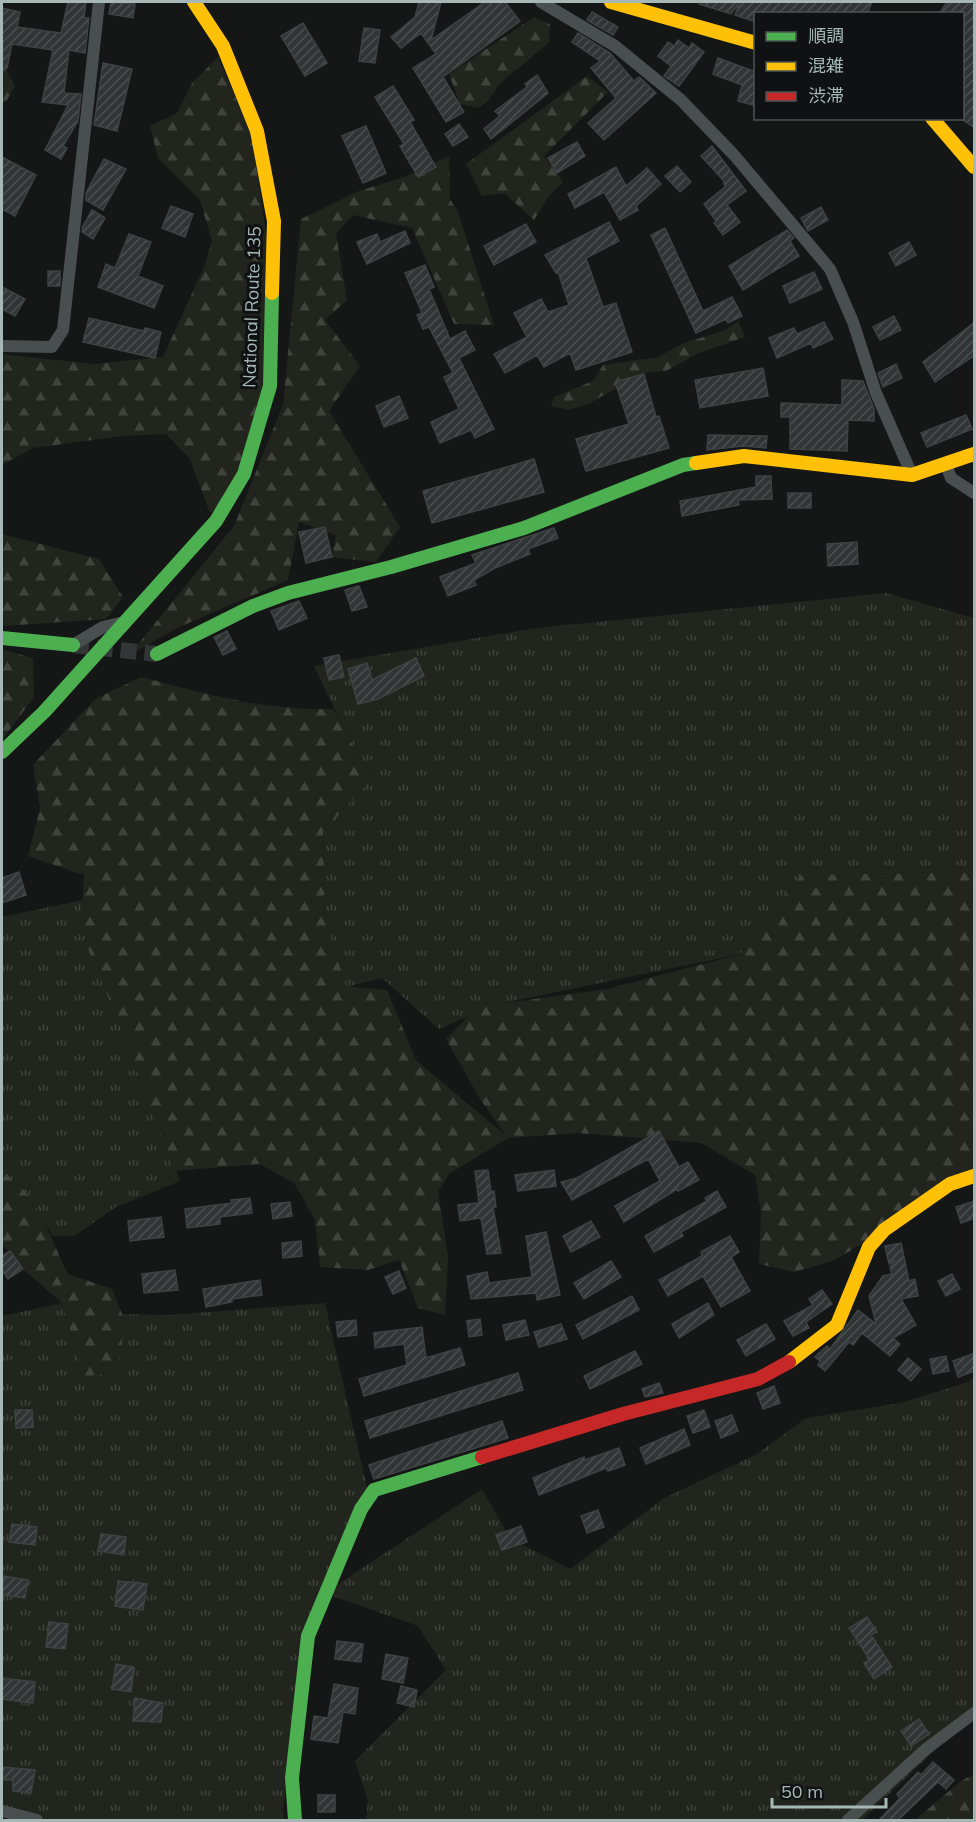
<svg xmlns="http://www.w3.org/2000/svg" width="976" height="1822" font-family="Mulish,'Noto Sans JP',sans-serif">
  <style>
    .grass { fill: url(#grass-tufts) }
    .forest { fill: url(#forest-firs) }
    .building { fill: url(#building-hatch); stroke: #3e4242; stroke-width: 1.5 }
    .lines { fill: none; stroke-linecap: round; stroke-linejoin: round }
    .secondary-tunnel { stroke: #323636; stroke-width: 16; stroke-dasharray: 16 8; stroke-linecap: butt }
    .street { stroke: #494f4f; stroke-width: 12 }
    .fast { stroke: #4caf50; stroke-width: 14 }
    .slow { stroke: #ffc107; stroke-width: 14 }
    .jam { stroke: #c62828; stroke-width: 14 }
    .labels { text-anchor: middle; stroke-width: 6; stroke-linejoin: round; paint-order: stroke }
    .street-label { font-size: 18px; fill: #a5b8b6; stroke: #0f1112 }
  </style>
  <defs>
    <pattern id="grass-tufts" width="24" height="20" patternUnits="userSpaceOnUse" patternTransform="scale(1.5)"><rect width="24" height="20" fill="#22251d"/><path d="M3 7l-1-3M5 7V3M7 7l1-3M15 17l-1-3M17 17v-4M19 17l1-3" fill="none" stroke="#3f433c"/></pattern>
    <pattern id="forest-firs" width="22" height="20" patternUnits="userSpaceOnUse" patternTransform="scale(1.5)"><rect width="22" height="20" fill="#22251d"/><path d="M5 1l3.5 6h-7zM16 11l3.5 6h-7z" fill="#3f433c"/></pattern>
    <pattern id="building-hatch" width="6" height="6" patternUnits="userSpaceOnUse" patternTransform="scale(1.5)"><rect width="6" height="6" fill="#313434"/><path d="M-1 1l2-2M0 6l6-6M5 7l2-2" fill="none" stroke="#4c4f4f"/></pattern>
  </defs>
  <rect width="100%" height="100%" fill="#151616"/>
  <path class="grass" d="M886,593l88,25v254l-173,3 -60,79 -247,51 -55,24 -57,-51 -36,9 -21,-67 -2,-88 49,-54 -31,-55 -27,-57 223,-38z
    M83,900l12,53 85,228 -64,26 -42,29h-21l-26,-40 -25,-20v-259z
    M62,1303l24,75 32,-9 4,-55 48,1 155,-12 44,194 -40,93 153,-101 28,49 60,31 94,-71 93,-44 49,-36 95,-15 67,-21 6,-5v336l-112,107h-496l2,-19 -13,-40 91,-91 -28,-44 -91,-32 -19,42 -25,174 1,10h-234l-48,-14v-490z"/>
  <path class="forest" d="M534,17l16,7 -1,18c-15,14 -30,25 -45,38 -11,9 -9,18 -26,28l-18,-4 -11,-30z
    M218,57l34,79 20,140 -2,91 -42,133 -18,13 -20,-54 -24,-25 -44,2 -89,12 -31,17v-111l92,10 69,-7 41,-90 8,-26 -12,-41 -42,-42 -8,-32 27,-13 15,-30z
    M2,62l13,24 -9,16 -4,1z
    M587,76l21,16 -64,64 19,26 -17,18 -12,20 -30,-27 -22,3 -16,-32z
    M449,156l1,43 8,13 36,113 -40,-1 -42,-96 -59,-13 -17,19 11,66 -22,20 35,46 -31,45 71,116 -24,35 -44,-5 4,-22 -37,-13 -11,58 -111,48 -42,24 4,-9 95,-117 49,-121 18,-186 58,-28 48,-15z
    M738,321l7,16 -46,16 -33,18 -22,2 -56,31 -19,6 -18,-4 3,-9 39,-16 10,-16 55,-8 26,-14 42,-13z
    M2,534l97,25 24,38 -17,22 -104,7z
    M2,649l31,9 1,39 -32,43z
    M141,677c65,17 125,34 192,32l39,70 -49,53 2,88 21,66 41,4 29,70 90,76 -26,-37 -34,-60 31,-32 130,-18 134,-35 60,-79 173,-3v305l-139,83 -41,12 -35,-8 2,-51 -6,-38 -54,-32 -123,-10 -70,5 -59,36 -11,18 10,64 -3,59 -27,-7 -19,-48 -31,10 -48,-3 -5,-47 -20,-36 -35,-20 -87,7 -48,-135 -36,-84 -7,-40 2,-37 -56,-19 12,-48 -7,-43 62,-66z
    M2,1172c34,18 49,68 66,102l44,15 13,32 -7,48 -33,9 -23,-75 -39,-34 -21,-25z
    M974,1774v46h-59l46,-39z"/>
  <path class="building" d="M68,2h18l-2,16h5l-4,35 -16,-3 -5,43 17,1 -3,27 -15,25 4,2 -6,11 -16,-9 23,-45 -26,-3 11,-52 -41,-6 -5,24 -5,-1v-59l18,4 -3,15 44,6z
    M111,2l24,2 -2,14 -24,-4z
    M419,2h22l-10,38 54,-38h20l15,19 -77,56 21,35 -18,10 -33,-54 23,-14 -15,-21 -20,15 -10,-11 24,-20z
    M700,2h40l-9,12 -32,-10z
    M740,2h132l-5,12h-111v8l-21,-7z
    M947,2h20l8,5v121l-12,-8v-106h-24z
    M592,12l26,15 -5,8 -26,-15z
    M303,23l24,40 -22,13 -24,-40z
    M364,28l16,2 -5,33 -16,-2z
    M578,33l32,20 24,28 5,-4 17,16 -52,47 -16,-17 28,-25 -25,-30 9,-7 -28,-19z
    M678,40l11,8 3,-5 12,9 -25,34 -15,-10 7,-10 -13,-10 10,-14 6,4z
    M718,58l38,14v34l-18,-5 4,-16 -29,-11z
    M103,63l29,6 -15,62 -23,-6z
    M537,75l11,18 -57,46 -7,-10 16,-13 -5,-5 32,-24 -2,-3z
    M393,86l21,34 -4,2 26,45 -18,10 -18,-31 4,-2 -29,-47z
    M459,124l9,13 -15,9 -8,-12z
    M366,126l20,47 -23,10 -21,-47z
    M577,142l8,14 -28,17 -9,-15z
    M712,146l34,45 -19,14 13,17 -17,13 -9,-12 2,-2 -12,-17 21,-17 -2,-7 -22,-24z
    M2,157l34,18 -21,41 -13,-7z
    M104,159l22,10 -23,41 -17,-10v-7z
    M677,166l14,16 -11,10 -15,-16z
    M616,167l10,19 21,-18 14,16 -25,22 2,4 -18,10 -16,-28 -29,16 -7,-14z
    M171,206l22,8 -8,23 -23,-9z
    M821,207l7,13 -20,11 -7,-13z
    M92,210l13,8 -12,21 -11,-7 1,-6z
    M609,222l10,19 -33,17 17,49 13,-4 16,49 -56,18 -6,-17 -26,14 -7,-12 -32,18 -11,-19 33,-17 -13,-24 27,-14 7,13 21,-7 -11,-33 -2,1 -11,-18z
    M526,224l10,18 -42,23 -10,-19z
    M665,228l38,83 29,-14 10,19 -14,7 -2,-4 -30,14 -45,-98z
    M787,230l7,8 -4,3 9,15 -56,34 -14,-24z
    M405,231l5,12 -43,21 -10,-22 20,-8 3,8z
    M129,234l22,8 -13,34 25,10 -9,22 -56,-21 8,-23 9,4z
    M909,242l7,13 -20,11 -7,-13z
    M425,265l9,22 -5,2 21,50 15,-8 10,19 -16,8 35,71 -19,9 -4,-8 -31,13 -9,-21 28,-13 -15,-32 9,-4 -24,-46 -6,2 -6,-14 5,-2 -17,-40z
    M48,271h12v15h-12z
    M814,272l8,17 -32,14 -7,-17z
    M2,287l23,12 -10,17 -13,-7z
    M894,316l7,14 -21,10 -7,-13z
    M89,318l55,13 1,-3 16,4 -6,26 -72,-16z
    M824,322l9,17 -20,9 -2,-5 -34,15 -8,-20 25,-10 3,6z
    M975,322v33l-40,27 -12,-20z
    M896,364l6,14 -19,9 -5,-14z
    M763,368l5,28 -68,12 -5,-28z
    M644,374l12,43 3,-1 10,32 -83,23 -10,-32 53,-15 -14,-42z
    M842,380l21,1 11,28v12l-26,-1 -1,31 -57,-2v-32h-9v-14l61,2z
    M399,396l9,22 -24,9 -8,-21z
    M966,415l6,14 -45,18 -6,-14z
    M708,435l59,1 -1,12 -23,-2 -36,4z
    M534,459l10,33 -112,31 -9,-32z
    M756,476h15l1,23 -34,1 1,5 -57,11 -2,-15 76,-14z
    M788,493h23v15h-23z
    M325,527l7,30 -26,6 -7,-31z
    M554,528l4,10 -30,11 2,5 -35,14 -21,12 2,5 -28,11 -8,-19 36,-14 -4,-8z
    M857,542l1,22 -30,2 -1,-22z
    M359,586l8,21 -15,4 -7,-21z
    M299,601l8,17 -28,12 -8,-19z
    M227,631l9,18 -13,6 -9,-18z
    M339,655l5,22 -15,3 -5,-22z
    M416,658l8,18 -46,23 -20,5 -10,-35 19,-6 5,17z
    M19,872l7,23 -24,8v-25z
    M659,1131l20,36 9,-5 11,18 -21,11 -1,-2 -53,33 -9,-16 45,-25 -12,-22 -76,41 -11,-18 16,-4z
    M488,1170l3,22 3,-1 2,16h-3l8,46 -14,1 -6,-36 -21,3 -2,-16 21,-2 -4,-32z
    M554,1170l2,16 -38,5 -3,-16z
    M717,1191l9,16 -45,25 2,4 -29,16 -9,-16 62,-35 -2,-3z
    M250,1198l2,15 -32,4v7l-33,4 -2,-19 47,-6 -1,-3z
    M975,1201v17l-14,5 -5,-16z
    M290,1202l2,14 -19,3 -2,-15z
    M161,1217l3,20 -34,4 -2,-20z
    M591,1221l9,16 -29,15 -8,-16z
    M546,1232l14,63 -23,5 -1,-7 -65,6 -4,-23 20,-4 2,11 43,-6 -6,-41z
    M730,1236l9,16 -8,5 19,34 -29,16 -18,-31 -35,20 -9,-16 43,-24 -1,-4z
    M301,1241l1,15 -19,2 -1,-15z
    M901,1243l8,38 6,-2 3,17 -17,3 15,26 -23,13 7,6 -10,12 -28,-23 -9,12 -4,-3 -24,29 -7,-6 2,-4 -5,-4 12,-11 3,3 28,-39 18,14 -7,-28 14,-20 9,-2 -2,-7 5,-7 -6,4 -4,-18z
    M10,1251l13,18 -15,10 -6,-9v-14z
    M611,1261l10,16 -37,22 -10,-16z
    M175,1270l3,20 -34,3 -2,-19z
    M399,1271l7,17 -13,6 -8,-17z
    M952,1274l8,15 -14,7 -8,-15z
    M260,1280l2,15 -30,4v3l-26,5 -3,-18z
    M822,1290l10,14 -26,18 3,6 -16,8 -9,-15 29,-16 -4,-6z
    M632,1296l7,14 -56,29 -7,-14z
    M708,1303l6,12 -35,23 -7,-14z
    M480,1319l2,16 -13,2 -2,-16z
    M356,1320l1,15 -19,2 -2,-15z
    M525,1320l4,15 -23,5 -3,-15z
    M561,1324l6,15 -28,8 -5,-15z
    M766,1324l9,15 -29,17 -9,-16z
    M422,1327l4,31 34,-10 5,17 -101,31 -5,-17 48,-14 -3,-21 -29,4 -1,-15z
    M635,1351l7,13 -52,25 -6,-13z
    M975,1353v18l-17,6 -5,-16z
    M946,1356l3,15 -16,3 -3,-15z
    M908,1358l13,11 -10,12 -13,-11z
    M518,1373l5,17 -153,48 -5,-17z
    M659,1383l4,10 -18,4 -3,-8z
    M774,1386l6,17 -17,6 -6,-16z
    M15,1410h17l1,17 -17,1z
    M704,1410l6,17 -17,6 -6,-17z
    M732,1415l6,16 -17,7 -6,-17z
    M502,1421l6,17 -134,41 -5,-14z
    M684,1429l6,16 -44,19 -6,-16z
    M619,1448l6,17 -17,6 -2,-3 -67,27 -6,-17 51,-21 1,3z
    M598,1510l6,17 -17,6 -6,-17z
    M12,1524l25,3 -2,18 -26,-3z
    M521,1526l6,16 -25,8 -6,-15z
    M101,1534l25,3 -2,18 -26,-4z
    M3,1576l25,4 -3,18 -23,-3z
    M118,1581l29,3 -4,26 -28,-4z
    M867,1617l10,15 -6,3 21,32 -18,12 -10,-16 6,-3 -21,-32z
    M49,1622l19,2 -3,25 -19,-2z
    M337,1641l26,3 -2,18 -26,-3z
    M386,1654l22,4 -5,25 -21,-4z
    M116,1664l18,3 -3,25 -19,-3z
    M2,1678l33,4 -2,21 -31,-4z
    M334,1684l24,4 -3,26 -12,-2 -5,31 -27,-4 3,-23 14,2z
    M401,1686l16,4 -3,17 -17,-4z
    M135,1698l28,5 -2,19 -28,-1z
    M919,1719l10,15 -18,12 -10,-15z
    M933,1762l21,18 -8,9 -8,-7 -41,39h-19l22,-23 -3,-4 21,-22 3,3z
    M2,1767l33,3 -4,23 -18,-2v-11l-11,-1z
    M318,1795h17v17h-17z"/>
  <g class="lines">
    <path class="secondary-tunnel" d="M73,645l84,9"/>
    <path class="street" d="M541,2l74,44 66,54 53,55 96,114 23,53 23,71 36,82
      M2,346l50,1 11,-17 36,-328
      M946,465l5,13 23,15
      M73,645l30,-18 17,-4
      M2,1811l35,9
      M848,1820l78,-71 48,-36"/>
    <path class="fast" d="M2,638l71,7
      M157,654l96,-48 35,-13 103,-26 133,-39 159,-63 13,-2
      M2,752l42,-40 172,-191 28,-47 26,-88 2,-93
      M295,1820l-3,-42 16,-142 53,-127 13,-19 108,-33"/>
    <path class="slow" d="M194,2l29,44 34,85 17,90 -2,72
      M611,2l145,41
      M932,118l42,49
      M696,463l48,-7 168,19 62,-21
      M789,1362l48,-37 32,-78 15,-17 66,-46 24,-8"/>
    <path class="jam" d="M482,1457l141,-43 135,-35 31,-17"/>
  </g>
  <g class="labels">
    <g class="street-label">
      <text transform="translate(252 307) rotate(-88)" y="6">National Route 135</text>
    </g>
  </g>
  <rect width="976" height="1822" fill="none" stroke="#a5b8b6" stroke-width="6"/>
  <rect x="754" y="12" width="210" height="108" fill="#0f1112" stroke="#4b5454" stroke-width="1.5"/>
  <rect x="766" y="32" width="30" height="9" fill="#4caf50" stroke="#4b5454" stroke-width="1.5"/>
  <text x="808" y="42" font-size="18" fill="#a5b8b6">順調</text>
  <rect x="766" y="62" width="30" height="9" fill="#ffc107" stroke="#4b5454" stroke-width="1.5"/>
  <text x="808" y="72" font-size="18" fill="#a5b8b6">混雑</text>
  <rect x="766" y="92" width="30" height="9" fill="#c62828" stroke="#4b5454" stroke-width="1.5"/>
  <text x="808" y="102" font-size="18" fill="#a5b8b6">渋滞</text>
  <path d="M772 1798v9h114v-9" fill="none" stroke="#a5b8b6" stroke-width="3"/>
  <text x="781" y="1798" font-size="18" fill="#a5b8b6" stroke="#0f1112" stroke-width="4.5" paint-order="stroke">50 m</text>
</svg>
